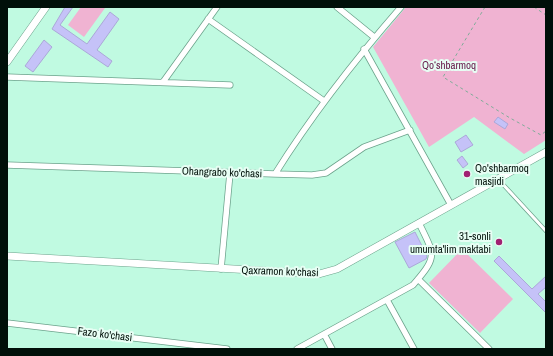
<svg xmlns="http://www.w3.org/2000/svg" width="553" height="356" font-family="'Archivo Narrow',sans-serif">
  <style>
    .green { fill: #f0b3d2 }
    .building { fill: #c5c2f8; stroke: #aba8d8 }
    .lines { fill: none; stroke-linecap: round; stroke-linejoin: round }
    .service-casing { stroke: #6ca38c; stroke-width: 4.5 }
    .minor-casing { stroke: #6ca38c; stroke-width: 7 }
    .tertiary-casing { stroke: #6ca38c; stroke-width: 8 }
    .path { stroke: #80ac99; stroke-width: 1; stroke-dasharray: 3 3; stroke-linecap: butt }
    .service { stroke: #fff; stroke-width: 3 }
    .minor { stroke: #fff; stroke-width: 5.5 }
    .tertiary { stroke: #fff; stroke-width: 7 }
    .poi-dot { fill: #a12172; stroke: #e7fef4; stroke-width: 1.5 }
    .labels { text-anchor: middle; stroke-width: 4; stroke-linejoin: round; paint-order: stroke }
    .park-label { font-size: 11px; fill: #651648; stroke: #e7fef4 }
    .poi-label { font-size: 11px; fill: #001009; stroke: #e7fef4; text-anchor: start }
    .street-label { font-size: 11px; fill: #001009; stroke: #e7fef4 }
  </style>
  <rect width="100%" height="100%" fill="#c0fae1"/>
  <path class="green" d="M81,7l24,1 -21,29 -16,-12z
    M406,7h140v133l-22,14 -50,-37 -45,30 -56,-100z
    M462,249l51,50 -33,34 -51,-50z"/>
  <path class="building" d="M65,7h8l-13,18 27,19 23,-32 9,7 -22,31 15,11 -4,6 -56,-38z
    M44,40l8,7 -19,25 -8,-6z
    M498,117l10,7 -3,5 -11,-7z
    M466,135l7,10 -12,7 -6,-10z
    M462,156l6,8 -5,4 -6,-8z
    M415,232l12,24 -1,3 -17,9 -14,-26z
    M499,256l33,33 14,-13v11l-8,7 8,8v11l-52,-52z"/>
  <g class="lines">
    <g class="service-casing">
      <path id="service" d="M498,179l48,52"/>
    </g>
    <g class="minor-casing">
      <path id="minor" d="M337,7l37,30
        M208,19l116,82
        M364,49l87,156
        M7,77l223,8
        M163,82l54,-75
        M7,165l268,9c38,-61 79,-113 126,-167
        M275,174l37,1 14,-2 38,-26 46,-17
        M221,269l9,-96
        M418,279l71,70
        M387,300l27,49
        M7,323l220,26
        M324,334l8,15
        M297,349l116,-64c25,-29 22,-29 6,-62"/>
    </g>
    <g class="tertiary-casing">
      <path id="tertiary" d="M7,62l39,-55
        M7,256l312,18 18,-5 209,-117"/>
    </g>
    <path class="path" d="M485,7l-42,70 67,41 31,17 5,-4
      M534,7l12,8"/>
    <use href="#service" class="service"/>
    <use href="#minor" class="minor"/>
    <use href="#tertiary" class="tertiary"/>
  </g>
  <g class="poi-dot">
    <circle cx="467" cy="174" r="4"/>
    <circle cx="499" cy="242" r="4"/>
  </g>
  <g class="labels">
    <g class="park-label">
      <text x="449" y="69">Qo‘shbarmoq</text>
    </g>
    <g class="poi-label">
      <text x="475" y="172">Qo'shbarmoq<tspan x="475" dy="13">masjidi</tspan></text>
      <text x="491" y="240" text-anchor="end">31-sonli<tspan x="491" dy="13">umumta'lim maktabi</tspan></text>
    </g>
    <g class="street-label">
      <text transform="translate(222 172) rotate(2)" y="4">Ohangrabo ko'chasi</text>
      <text transform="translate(280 271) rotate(2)" y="4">Qaxramon ko'chasi</text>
      <text transform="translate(105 334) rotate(7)" y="4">Fazo ko'chasi</text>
    </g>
  </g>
  <rect width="553" height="356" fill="none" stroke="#001009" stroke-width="16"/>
</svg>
